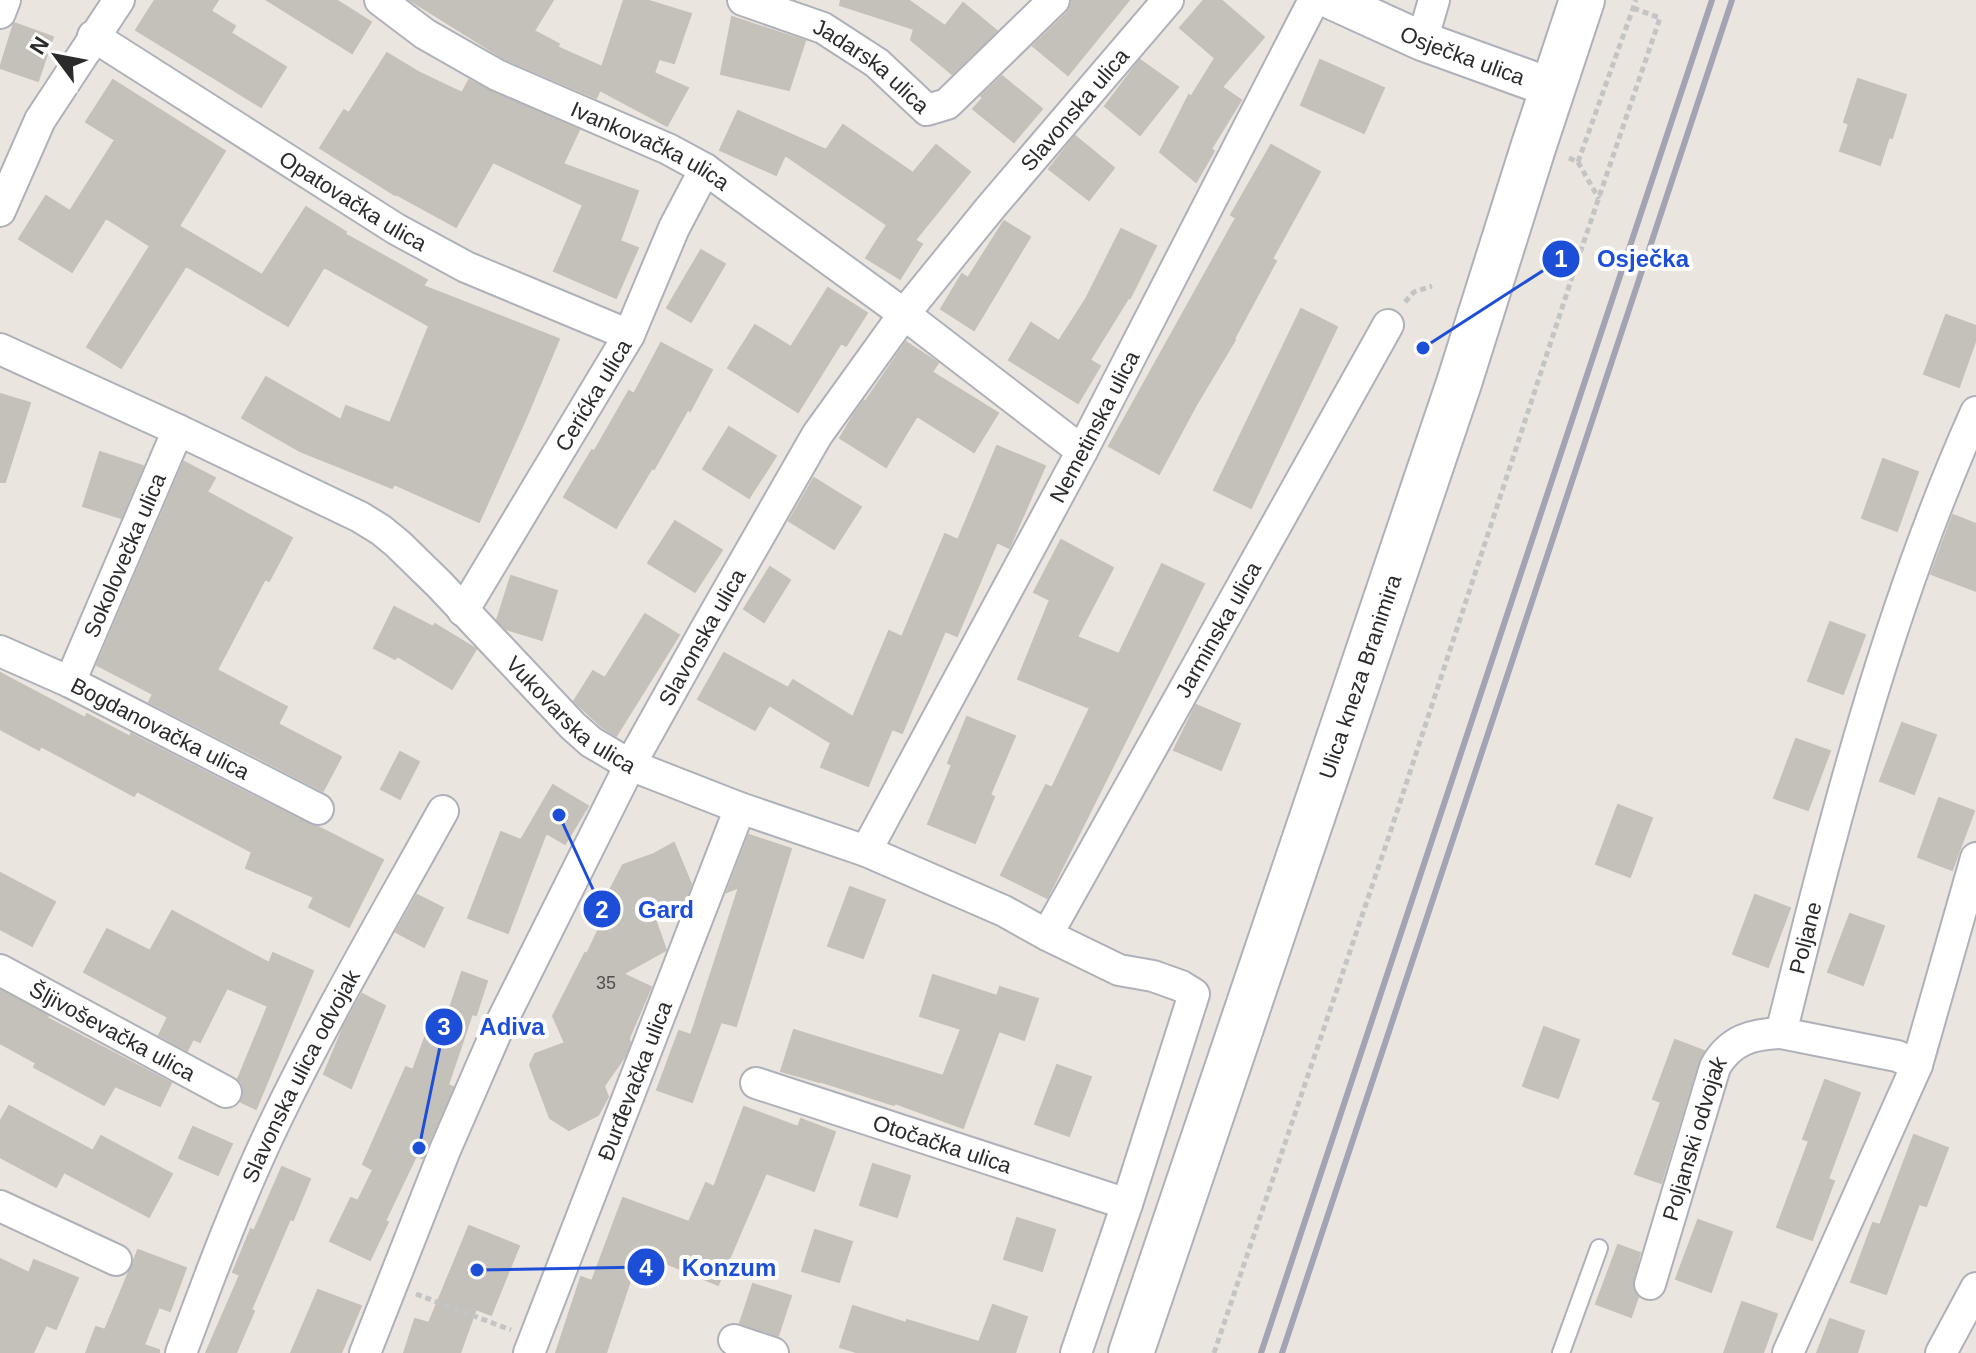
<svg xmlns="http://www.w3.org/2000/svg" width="1976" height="1353" font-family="Helvetica,sans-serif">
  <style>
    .building { fill: #c4c0ba; stroke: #c6c1b8; stroke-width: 2 }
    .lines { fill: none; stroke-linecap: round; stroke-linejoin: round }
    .service-casing { stroke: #afb1ba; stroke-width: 20 }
    .minor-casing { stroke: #afb1ba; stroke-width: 34 }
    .tertiary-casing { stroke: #afb1ba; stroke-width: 42 }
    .secondary-casing { stroke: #afb1ba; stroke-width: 48 }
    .path { stroke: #c4c4c4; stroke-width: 5; stroke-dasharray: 6 4; stroke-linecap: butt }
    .service { stroke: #fff; stroke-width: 16 }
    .minor { stroke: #fff; stroke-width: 30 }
    .tertiary { stroke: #fff; stroke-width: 38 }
    .secondary { stroke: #fff; stroke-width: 44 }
    .rail { stroke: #a2a4b3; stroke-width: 6 }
    .labels { text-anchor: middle; stroke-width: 8; stroke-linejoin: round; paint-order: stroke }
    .number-label { font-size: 18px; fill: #51504f }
    .street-label { font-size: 22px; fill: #2b2b2b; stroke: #fff }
    .leader { fill: none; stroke: #1d4ed8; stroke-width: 3 }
    .callout-dot { fill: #1d4ed8; stroke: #fff; stroke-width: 3 }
    .mark-label { font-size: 24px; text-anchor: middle; font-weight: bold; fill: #fff }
    .callout-label { font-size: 24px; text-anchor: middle; font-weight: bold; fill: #1d4ed8; stroke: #fff; stroke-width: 8; stroke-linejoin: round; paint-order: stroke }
  </style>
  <rect width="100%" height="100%" fill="#ebe5df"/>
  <path class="building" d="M155,0h63l-7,11 24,15 -4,7 55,34 -25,40 -125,-77z
    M267,0h69l35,22 -19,31z
    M410,0h143l-19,31 25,13 -2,3 45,20 22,-67h22l45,14 -17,49 -15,-4 -5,14 34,15 -21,38 -67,-36 -4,8 -91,-39z
    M841,0h67l37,26 18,-23 34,28 -45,43 -41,-34 3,-11 -74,-24z
    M1072,0h57l-61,75 -35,-29 34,-33 4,-7z
    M1204,0h17l43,37 -42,50 19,13 -30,49 3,2 -18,31 -36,-30 29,-57 2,2 24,-39 -35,-30z
    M732,17l73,24 -16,49 -68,-16z
    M14,23l39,14 -15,44 -38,-13z
    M387,53l33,20 42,20 7,-13 21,11 89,39 -16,34 75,27 -18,50 18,7 -22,50 -62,-27 29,-66 -90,-43 -37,65 -60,-33 -1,1 -75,-47 24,-38 5,3z
    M1140,60l38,27 -38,48 -35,-29z
    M1320,60l64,28 -20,45 -63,-28z
    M1002,76l40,33 -28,33 -41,-33 10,-11 -2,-2z
    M1858,79l48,16 -14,43 -3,-1 -9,28 -40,-14 9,-27 -5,-2z
    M113,80l112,71 -46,75 83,49 44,-68 40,25 -1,2 82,46 -4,6 136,53 -34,81 -46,102 -85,-38 -2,4 -92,-37 -58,-33 24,-41 75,43 5,-14 44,17 39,-97 -105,-59 -36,59 -102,-60 -65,102 -34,-21 63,-101 -44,-28 -34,54 -53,-33 27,-43 24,15 45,-71 -29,-18z
    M738,111l88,39 17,-25 70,48 23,-28 34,27 -55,68 7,4 -22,35 -34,-21 21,-33 -102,-70 -9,20 -56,-25z
    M1075,136l39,32 -25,32 -40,-31z
    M1271,145l49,27 -48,87 4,2 -42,78 1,1 -39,65 -37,69 -50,-28 127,-228 -5,-3z
    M1004,221l26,16 -56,93 -33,-21 21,-35 6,4z
    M1121,229l35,17 -26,52 -1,-1 -39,63 10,6 -22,37 -69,-43 22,-37 28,18 27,-42z
    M701,250l24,14 -34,58 -24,-14z
    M828,288l39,25 -21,33 -5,-3 -43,69 -70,-44 27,-43 36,22z
    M1301,309l36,18 -86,181 -37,-18z
    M1946,315l30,11v13l-17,48 -35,-13z
    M906,342l32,21 -6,9 66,41 -24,39 -57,-36 -31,51 -46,-29 15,-25 9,-12 1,1z
    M661,343l51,27 -22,41 -2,-2 -34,60 -2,-1 -36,60 -52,-31 28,-47 2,2 35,-61 5,3z
    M0,394l30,9 -25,79h-5z
    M729,427l47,29 -27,42 -46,-29z
    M997,446l48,20 -36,82 -12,-6 -40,94 -12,-5 -43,102 -10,-4 -24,57 -47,-19 10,-24 -62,-38 -14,25 -57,-31 26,-46 64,35 5,-8 60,37 36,-86 13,6 43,-103 13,6z
    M100,452l43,14 -22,52 -38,-12z
    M1883,459l35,13 -21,59 -35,-13z
    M184,462l31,16 -8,14 85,46 -23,43 -4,-2 -48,91 70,37 -9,17 63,33 -18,34 -174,-89 4,-8 -56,-29z
    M814,478l47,29 -27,42 -45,-28z
    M1953,515l23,9v67l-45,-17z
    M675,521l47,29 -27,42 -47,-29z
    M1061,540l52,28 -36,69 42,17 43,-90 42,20 -157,314 -46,-23 45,-90 6,3 38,-80 -72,-29 32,-79 -16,-8z
    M770,567l20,13 -26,42 -20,-13z
    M511,576l46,15 -15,49 -36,-11 -9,-9z
    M394,607l39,20 2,-3 41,25 -24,40 -55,-33 -2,3 -21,-11z
    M645,614l34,21 -63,101 -14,-9 -28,-26 19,-30 12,7z
    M1830,622l35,13 -22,59 -35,-13z
    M0,673l85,45 2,-4 43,23 1,-3 179,91 8,2 65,33 -34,67 -40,-20 5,-10 -68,-29 6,-16 -115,-61 -3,5 -93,-50 -2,4 -39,-21z
    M1196,705l44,19 -19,46 -47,-20z
    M967,717l48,19 -25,59 4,2 -19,46 -47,-19 24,-59 -4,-2z
    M1902,723l34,12 -22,59 -34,-13z
    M1796,739l34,12 -22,59 -34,-12z
    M400,752l19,10 -19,37 -19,-10z
    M553,785l35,21 -23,38 -19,-11 -38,100 -40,-15 33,-86 20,8z
    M1939,798l35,13 -22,59 -34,-13z
    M1618,805l34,13 -22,59 -34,-13z
    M749,835l42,14 -55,177 -15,-4 -29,80 -35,-12 22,-59 12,4 48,-148 -12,5z
    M674,843l17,41 -9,25 -27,10 11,31 -43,24 28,13 -22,51 1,5 -5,13 -21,30 4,11 -10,18 -29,15 -19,-12 -20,-53 5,-11 30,-11 -12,-27 32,-63 2,1 26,-55 -3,-9 13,-25 31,-11z
    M0,873l55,29 -23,44 -32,-17z
    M850,887l35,13 -22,58 -35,-12z
    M417,895l26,13 -19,39 -28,-15z
    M1755,895l35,13 -22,59 -35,-13z
    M172,911l97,52 4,-10 40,18 -57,138 -15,-7 3,-11 -2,-8 -4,-4 30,-73 -41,-18 -27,54 -7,-3 -6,12 -28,-16 9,-18 -84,-45 23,-43 43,22z
    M1850,914l34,12 -21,59 -35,-13z
    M462,972l25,9 -11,34 -4,-1 -24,71 5,2 -31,71 -6,-2 -31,65 3,1 -18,38 -40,-19 21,-43 7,3 15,-31 -10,-6 43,-97 7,3 21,-57 13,4z
    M933,975l64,21 3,-9 38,12 -14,41 -25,-9 -36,97 -68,-25 -1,2 -75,-24v1l-38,-11 13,-41 149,46 18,-47 -41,-13z
    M0,990l48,26 -1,2 124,65 -11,23 -45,-20 -11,19 -70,-38 2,-4 -36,-20z
    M362,994l23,12 -34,82 -27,-14 20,-48z
    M1544,1027l35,13 -21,58 -35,-12z
    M1675,1040l29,11 -6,11 -37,121 -26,-9 26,-72 -8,-3z
    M1057,1065l34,12 -22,59 -34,-12z
    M1825,1080l35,13 -32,86 6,2 -22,59 -35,-13 32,-86 -6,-2z
    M9,1106l84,45 8,-15 71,38 -23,43 -85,-45 -8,15 -56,-30v-35z
    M744,1107l54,20 3,-8 34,13 -21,59 -48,-18 -48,112 -76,-32 -7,17 -1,-1 -28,84h-50l25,-76 11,4 31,-83 66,24 17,-39 8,4z
    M193,1127l39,17 -14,31 -39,-17z
    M1914,1135l34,13 -22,58 -7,-2 -33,90 -35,-12 22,-59 7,2z
    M873,1164l37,12 -13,41 -37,-12z
    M282,1167l28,12 -17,41 -3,-1 -39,91 3,1 -18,42h-30l34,-78 -7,-3 18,-43 3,2z
    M1017,1218l38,12 -13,41 -38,-12z
    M1698,1220l34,12 -21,60 -35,-13z
    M469,1226l50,20 -28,69 -15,-6 -16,44h-56l11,-34 14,4z
    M815,1230l37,12 -13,40 -37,-11z
    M1618,1245l22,8 -7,27v9l5,8 -7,20 -35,-13z
    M138,1250l48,18 -16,43 -11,-4 -15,38 15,5v3h-73l10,-26 9,3z
    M0,1259l29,14 5,-13 44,18 -22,51 -10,-4 -13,28h-33z
    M753,1284l38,12 -13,40 -38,-13z
    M318,1290l43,16 -20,47h-50z
    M1742,1302l35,12 -14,39h-39z
    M993,1305l34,12 -12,36h-156l-19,-6 13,-41 53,17 1,-3 72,22z
    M1830,1319l34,12 -7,22h-40z"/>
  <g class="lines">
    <g class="service-casing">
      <path id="service" d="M1561,1353l38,-105"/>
    </g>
    <g class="minor-casing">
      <g id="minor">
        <path id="s1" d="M380,0l45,34 72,41 171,74 37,20 199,145 178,137"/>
        <path id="s2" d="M743,0l80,28 54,35 50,47 20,-6 107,-104"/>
        <path d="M0,13l5,-13"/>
        <path id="s3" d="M93,36l303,193 70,38 163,68"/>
        <path d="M1422,41l12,-41"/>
        <path d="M0,211l40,-91 79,-120"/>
        <path id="s4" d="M0,349l178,81 182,87 21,13 17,14 41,40 134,142 18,16 39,23 110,43 126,43 138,60 43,24 72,35 34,6 28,10 13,8 -67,210 -51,149"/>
        <path id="s5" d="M463,611l166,-276 45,-107 31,-59"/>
        <path id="s6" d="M0,651l70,31 248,127"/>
        <path id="s7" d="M70,682l108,-252"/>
        <path id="s8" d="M866,851l216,-400 232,-451"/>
        <path id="s9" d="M1047,935l341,-610"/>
        <path id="s10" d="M0,970l226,122"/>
        <path d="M1917,1065l59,-207"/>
        <path id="s11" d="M756,1083l371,121"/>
        <path d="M0,1206l116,54"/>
        <path id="s12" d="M1650,1284l65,-217c15,-27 37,-33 66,-34"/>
        <path d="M734,1340l39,13"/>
        <path id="s13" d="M181,1353c29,-78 58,-156 94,-231 51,-106 111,-208 168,-311"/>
        <path id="s14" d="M365,1353l80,-203 50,-115 135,-270 77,-138 110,-192 87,-121 87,-107 177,-207"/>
        <path id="s15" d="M529,1353l211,-545"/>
        <path id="s16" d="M1788,1353l129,-288 -20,-9 -116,-23c53,-211 106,-423 195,-621"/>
        <path d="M1941,1353l35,-65"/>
      </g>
    </g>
    <g class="tertiary-casing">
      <g id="tertiary">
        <path id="s17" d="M1332,0l90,41 130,47"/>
      </g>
    </g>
    <g class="secondary-casing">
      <g id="secondary">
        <path id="s18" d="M1131,1353l328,-970 74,-235 49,-148"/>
      </g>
    </g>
    <path class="path" d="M1569,158l9,4 58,-162
      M1578,162l21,37
      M1405,302l9,-10 18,-6
      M416,1294l95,36
      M1214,1353l177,-523 189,-577 80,-235 -27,-10"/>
    <use href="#service" class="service"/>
    <use href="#minor" class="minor"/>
    <use href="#tertiary" class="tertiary"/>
    <use href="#secondary" class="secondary"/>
    <path class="rail" d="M1261,1353l451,-1353
      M1282,1353l450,-1353"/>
  </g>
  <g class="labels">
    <g class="number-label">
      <text x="606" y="989">35</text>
    </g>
    <g class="street-label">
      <text dy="8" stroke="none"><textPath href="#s17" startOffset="142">Osječka ulica</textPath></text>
      <text dy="8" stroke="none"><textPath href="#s2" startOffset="146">Jadarska ulica</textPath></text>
      <text dy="8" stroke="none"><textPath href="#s14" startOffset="1440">Slavonska ulica</textPath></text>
      <text dy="8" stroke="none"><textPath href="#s1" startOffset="308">Ivankovačka ulica</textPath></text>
      <text dy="8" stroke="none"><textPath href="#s3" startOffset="308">Opatovačka ulica</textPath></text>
      <text dy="8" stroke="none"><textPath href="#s5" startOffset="252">Cerićka ulica</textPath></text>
      <text dy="8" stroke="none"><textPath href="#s8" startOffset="482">Nemetinska ulica</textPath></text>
      <text dy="8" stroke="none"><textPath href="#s7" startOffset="138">Sokolovečka ulica</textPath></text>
      <text dy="8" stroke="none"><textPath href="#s9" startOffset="350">Jarminska ulica</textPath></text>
      <text dy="8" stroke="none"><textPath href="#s14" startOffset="792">Slavonska ulica</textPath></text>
      <text dy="8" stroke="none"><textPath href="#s18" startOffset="714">Ulica kneza Branimira</textPath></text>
      <text dy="8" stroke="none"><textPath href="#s4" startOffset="688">Vukovarska ulica</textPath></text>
      <text dy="8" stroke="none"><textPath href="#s6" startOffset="178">Bogdanovačka ulica</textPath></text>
      <text dy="8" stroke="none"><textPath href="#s16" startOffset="554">Poljane</textPath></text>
      <text dy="8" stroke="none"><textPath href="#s10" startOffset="128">Šljivoševačka ulica</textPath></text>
      <text dy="8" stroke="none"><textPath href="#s13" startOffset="302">Slavonska ulica odvojak</textPath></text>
      <text dy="8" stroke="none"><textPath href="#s15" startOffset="292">Đurđevačka ulica</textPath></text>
      <text dy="8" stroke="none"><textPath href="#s12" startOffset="152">Poljanski odvojak</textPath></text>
      <text dy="8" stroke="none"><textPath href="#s11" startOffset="196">Otočačka ulica</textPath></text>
    </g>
  </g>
  <path class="leader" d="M1423 348L1561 259M559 815L602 909M419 1148L444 1027M477 1270L646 1267"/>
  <g class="callout-dot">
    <circle cx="1423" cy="348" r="8"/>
    <circle cx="559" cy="815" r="8"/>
    <circle cx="419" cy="1148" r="8"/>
    <circle cx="477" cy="1270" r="8"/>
    <circle cx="1561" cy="259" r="20"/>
    <circle cx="602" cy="909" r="20"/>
    <circle cx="444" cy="1027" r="20"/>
    <circle cx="646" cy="1267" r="20"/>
  </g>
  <g class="mark-label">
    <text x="1561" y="267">1</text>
    <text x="602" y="918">2</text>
    <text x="444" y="1035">3</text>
    <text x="646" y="1276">4</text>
  </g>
  <g class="callout-label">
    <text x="1643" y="267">Osječka</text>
    <text x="666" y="918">Gard</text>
    <text x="512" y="1035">Adiva</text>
    <text x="729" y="1276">Konzum</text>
  </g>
  <g transform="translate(56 56) rotate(302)" stroke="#ffffff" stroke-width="6" paint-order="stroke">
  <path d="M0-6L14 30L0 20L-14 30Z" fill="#2b2b2b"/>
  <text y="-12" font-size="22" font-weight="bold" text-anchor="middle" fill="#2b2b2b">N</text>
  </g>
</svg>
